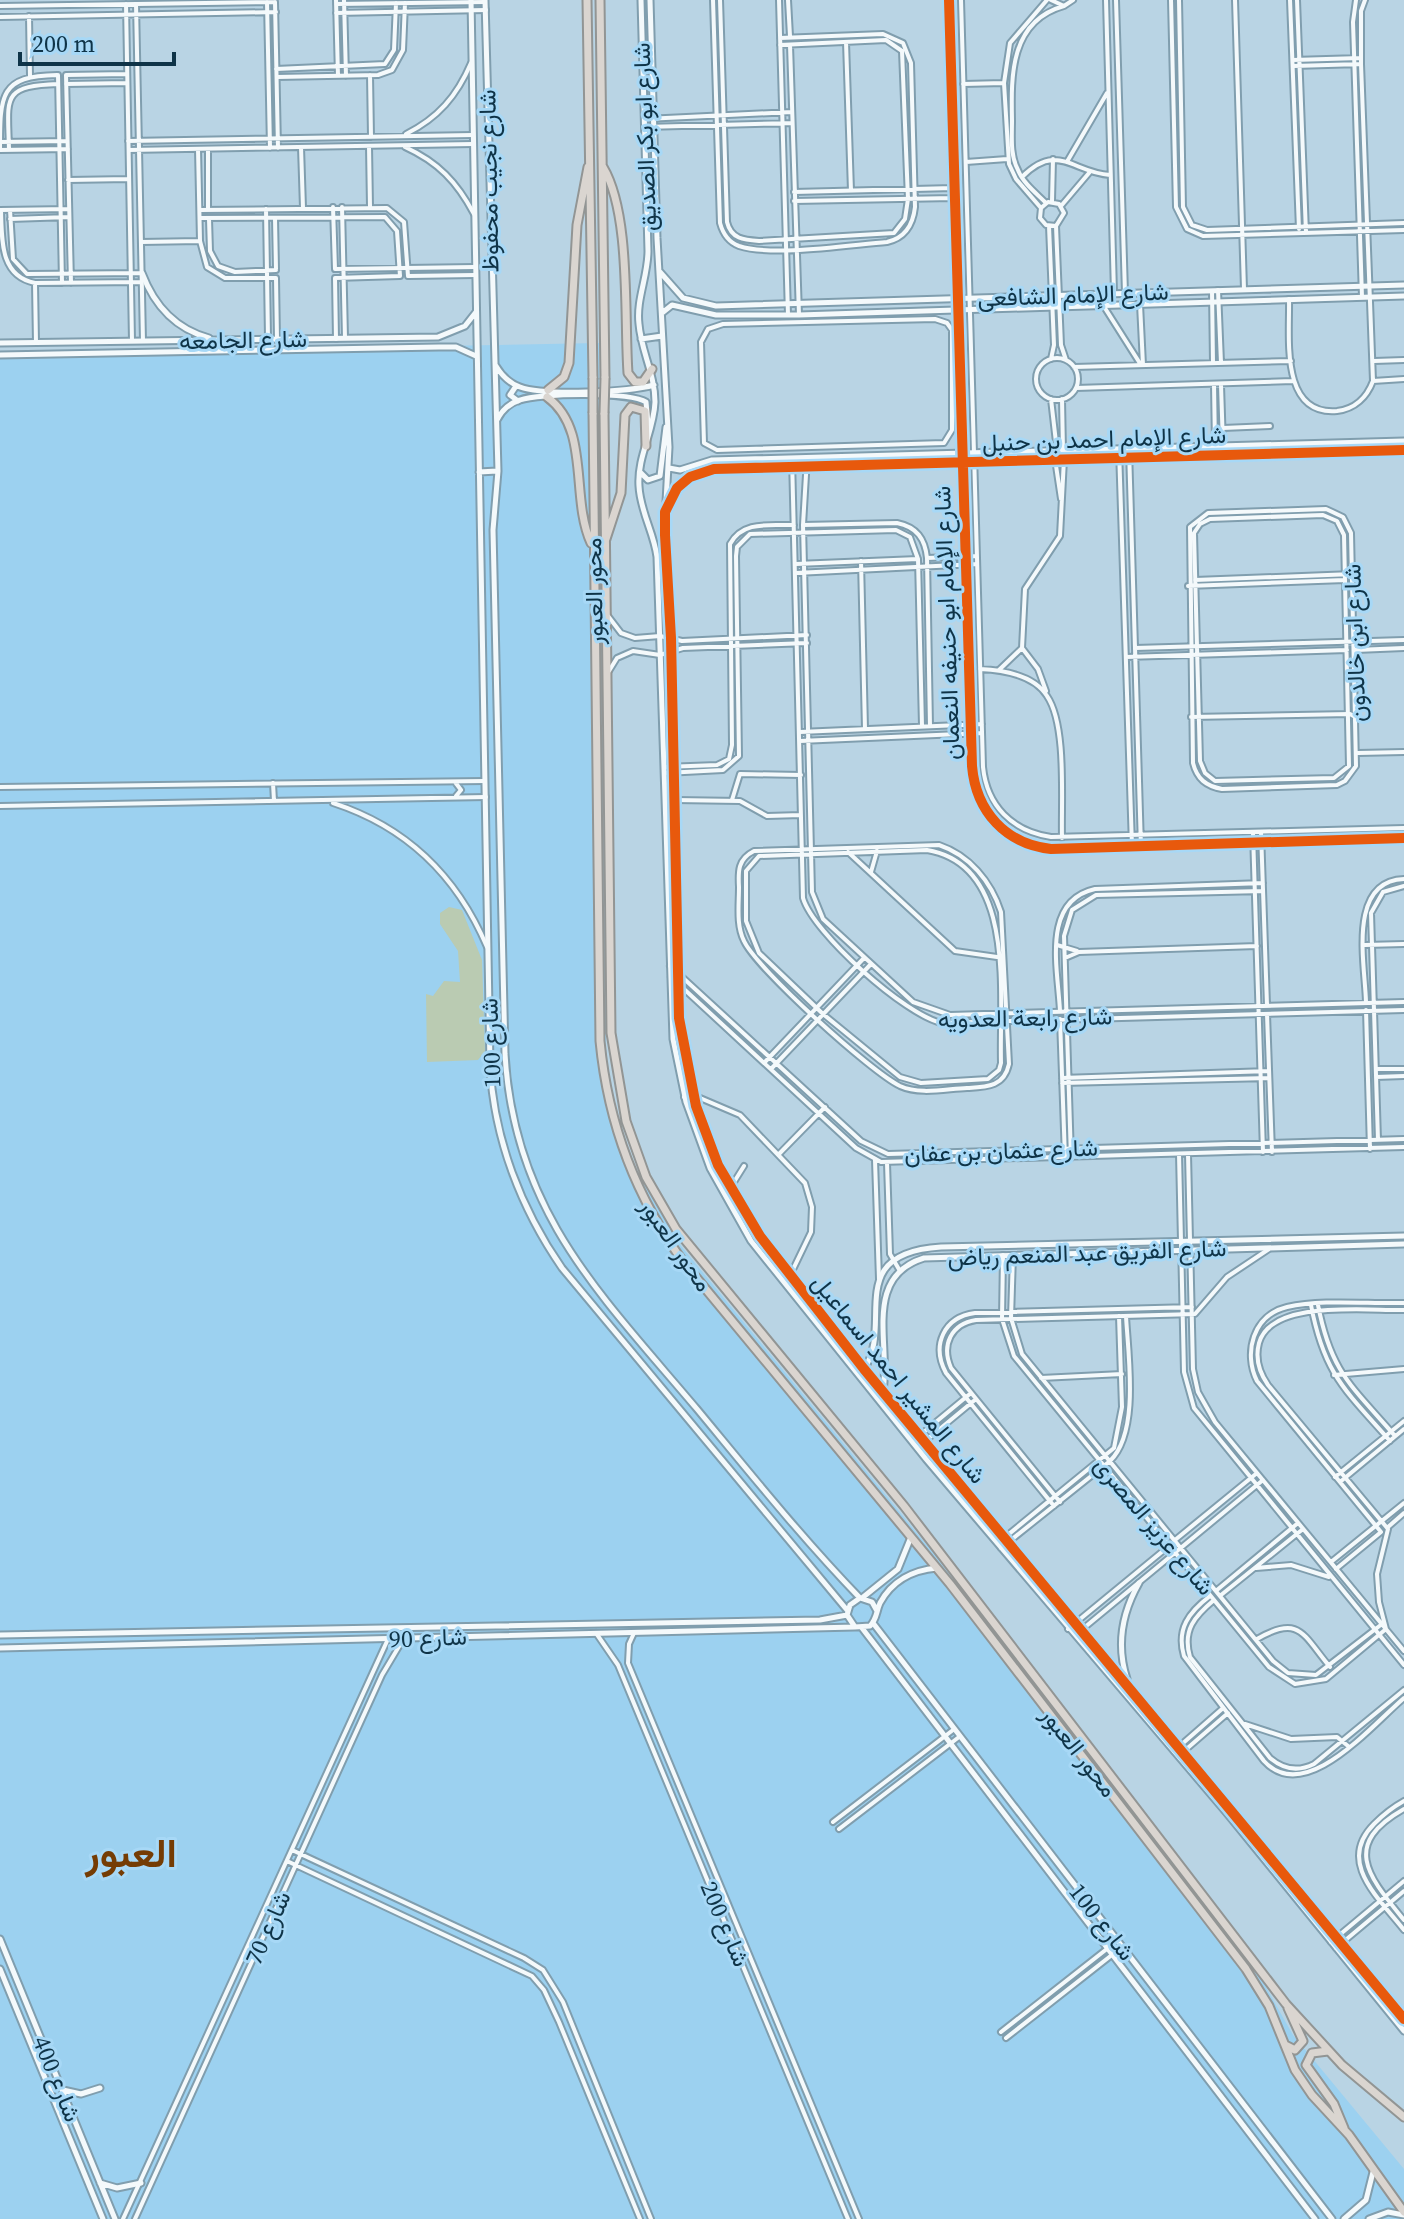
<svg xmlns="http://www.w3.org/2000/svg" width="1404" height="2219" font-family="'Source Serif 4',Vazirmatn,serif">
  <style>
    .built { fill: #9cd1f0 }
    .green { fill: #bacbb2 }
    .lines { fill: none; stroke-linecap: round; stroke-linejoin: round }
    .minor-casing { stroke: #809eae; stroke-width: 8 }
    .tertiary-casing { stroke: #809eae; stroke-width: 9 }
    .trunk-casing { stroke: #929594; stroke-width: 11 }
    .minor { stroke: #f4f9fb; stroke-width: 4 }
    .tertiary { stroke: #f4f9fb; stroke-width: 5 }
    .trunk { stroke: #dad5d0; stroke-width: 7 }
    .trunk-bridge-casing { stroke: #929594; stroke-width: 11; stroke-linecap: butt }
    .trunk-bridge { stroke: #dad5d0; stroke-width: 7 }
    .cycleway-casing { stroke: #a7d8f6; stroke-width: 15 }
    .cycleway { stroke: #e8590c; stroke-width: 10 }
    .labels { text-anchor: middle; stroke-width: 6; stroke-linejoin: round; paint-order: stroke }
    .street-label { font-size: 24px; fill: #0f3448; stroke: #a7d8f6 }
    .town-label { font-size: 40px; font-weight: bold; fill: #753c04; stroke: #a7d8f6 }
  </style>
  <rect width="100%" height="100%" fill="#b9d4e4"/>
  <path class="built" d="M599,343l7,714 11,59 19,54 45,76 253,308 325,421 34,60 111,134v50h-1404v-1865z"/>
  <path class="green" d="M449,907l13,3 20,50 3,91 -7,9 -51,2 -1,-68 7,2 11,-15 16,1 -2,-31 -18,-27v-11z"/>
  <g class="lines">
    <g class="minor-casing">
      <path id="minor" d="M336,0l2,76
        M344,0l2,76
        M713,0l7,223c3,11 8,19 19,23 34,11 110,-1 148,-4 18,-4 26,-17 28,-35l-4,-144 -8,-20 -20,-9 -103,4
        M720,0l7,222c4,17 17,18 32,19l135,-8 11,-14 3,-20 -6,-148 -16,-11 -106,5
        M779,0l9,315
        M788,0l2,36
        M949,0l23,766c4,46 34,78 79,83l353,-11
        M961,0l22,767c4,39 29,64 68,70l353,-9
        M1051,0l13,6 9,-6
        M1106,0l8,293
        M1116,0l9,293
        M1171,0l5,207 11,22 16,7 201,-6
        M1179,0l4,207 9,18 15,5 197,-7
        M1235,0l9,289
        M1290,0l9,229
        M1297,0l9,233
        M1356,0l-3,22 9,275
        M267,2l3,146
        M275,2l3,146
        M126,4l6,337
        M136,4l7,337
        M336,4l149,-2
        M0,6l275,-4
        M336,13l150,-3
        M29,16l1,60
        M0,17l276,-5
        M846,42l5,149
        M790,45l9,270
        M1293,60l67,-2
        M1294,66l67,-2
        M276,69l109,-5 9,-14 2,-47
        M58,75l4,208
        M66,75l5,208
        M66,75l61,-1
        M370,75l1,62
        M277,77l101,-2 14,-5 11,-20 2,-47
        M66,84l61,-1
        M963,84l41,-1
        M645,119l147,-7
        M645,127l147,-4
        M406,134c32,-16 51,-38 65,-71
        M128,141l345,-6
        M0,142l67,-1
        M369,146l1,61
        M301,147l2,61
        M405,147c33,15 52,35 69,67
        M198,149l2,92 7,26 18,11h51
        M208,149v61
        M0,150c0,-56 0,-74 57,-75
        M0,150l68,-1
        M9,150c-1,-52 -9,-64 49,-66
        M129,150l344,-6
        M1068,160l39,-67
        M966,162l41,-3
        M1022,177c36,-36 51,-4 88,-2
        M68,180l61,-1
        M794,192l159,-4
        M794,201l159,-3
        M1052,201l1,-42
        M1046,203c-10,-10 -23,-20 -28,-33 -8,-15 -6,-33 -6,-50 -1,-44 -2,-99 52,-114
        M1061,206l28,-33
        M333,207l2,62
        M342,207l3,131
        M1041,208l-25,-29 -7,-15 -5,-81 6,-40 37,-43
        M266,209l2,129
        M0,210l69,-1
        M1,210c1,31 -1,66 34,73l106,-1
        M10,210l3,49 14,15 115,-1
        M200,210l187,-2 17,14 4,54
        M200,218l185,-1 12,14 3,45
        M275,218l1,51
        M10,219l59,-2
        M209,219l1,32 8,15 17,6 41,-2
        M1049,226l5,119 -3,14
        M1056,226l-10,-1 -6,-7 1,-10 7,-6 11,2 5,9 -8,13 5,119 5,15
        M141,242l59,-1
        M335,269l140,-2
        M409,276l66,-1
        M276,278l1,61
        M335,278l65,-2
        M335,278l1,61
        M35,283l1,60
        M1218,290l3,73
        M1212,291l1,72
        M1289,299c1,36 -10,117 48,112 18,-2 30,-14 36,-30l-12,-317v-53l4,-11
        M1140,304l3,61
        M1103,305l38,60
        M935,319l12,4 5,7v100l-8,13 -227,7 -13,-7 -3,-101 7,-13 15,-5z
        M1036 379a21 21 0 1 1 42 0a21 21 0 1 1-42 0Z
        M1374,361l30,-1
        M1074,367l217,-6
        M1373,381l31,-2
        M1214,384l1,62
        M1221,385l2,61
        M1076,388l217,-7
        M1051,399l6,52
        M1062,399l1,52
        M1223,428l47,-2
        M1119,449l13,397
        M1129,449l12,398
        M792,458l11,440c10,35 103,118 139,125l462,-13
        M807,458l-4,67 9,367 11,27 90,83 37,13 454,-13
        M1055,459l6,40
        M1326,509l17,8 8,16 5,233 -11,15 -8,4 -115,4c-16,-3 -25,-10 -29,-26l-3,-236 18,-14z
        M1323,515l14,6 7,14 5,231 -15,12 -119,3 -10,-8 -5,-12 -6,-228 6,-9 10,-5z
        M803,525l94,-2c20,4 28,16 30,35l3,168
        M927,558l49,-2
        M861,561l4,168
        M796,564l122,-5
        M796,573l180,-9
        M1195,580l158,-6
        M1188,586l157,-6
        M608,616l13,17 14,5 25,-2 22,5 125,-6
        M1022,648l16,21 8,22
        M1135,648l269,-8
        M1356,650l48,-2
        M1126,657l221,-7
        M980,669c22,1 54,6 67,27 20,29 14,105 15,142
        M999,670l23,-22 3,-59 35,-53 4,-77
        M609,671l8,-13 16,-7 27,4 23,-7 124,-5
        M1191,717l159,-3 7,4
        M800,732l182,-8
        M800,741l182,-8
        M1358,753l46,-1
        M664,767l53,-2 12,-6 3,-14 -2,-201c13,-24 40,-18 64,-19
        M665,773l58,-3 16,-14 -3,-200 1,-9 13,-13 146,-4 14,7 8,22 4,167
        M455,782l6,8 -5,6
        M273,783l1,18
        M0,787l485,-6
        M675,800l65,1 27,15 34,-1
        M732,800l8,-26 61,1
        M333,803c74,24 124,73 154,144
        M0,806l486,-9
        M1261,832l6,173
        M1253,833l10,319
        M939,845c30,10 52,36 62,67l8,152c-5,23 -22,23 -42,24 -22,1 -47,7 -67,-2 -29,-14 -143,-117 -156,-145 -8,-16 -5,-36 -5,-54 -1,-16 -1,-28 15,-36z
        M927,850c90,15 72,145 74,213l-2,7 -11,9 -67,4 -21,-6 -77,-63 -64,-61 -13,-32v-50l13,-15z
        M848,852l107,99 42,6
        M871,872l6,-21
        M1057,945l20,6
        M1365,945l39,-1
        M1065,958l14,-6 178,-6
        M670,966l191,175 27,13 516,-15
        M671,977l185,171 25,14 523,-15
        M1366,1002c-1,-38 -19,-121 38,-123
        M1366,1010l4,139
        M1060,1011c-2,-42 -19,-110 35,-122l168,-6
        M1267,1014l5,138
        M1060,1019l5,139
        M764,1063l100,-105
        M771,1069l100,-105
        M1376,1069h28
        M1376,1077l28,-1
        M1062,1078l207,-7
        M1062,1083l207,-5
        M684,1097l9,-2 47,20 65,68 7,24 -1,25 -25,52
        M1378,1140l-7,-227 12,-21 21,-6
        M779,1154l46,-47
        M1179,1154l5,218 10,36 210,257
        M1188,1154l5,215 5,23 17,30 189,229
        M1071,1158l-7,-222 8,-26 24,-15 167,-4
        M875,1160l4,119
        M887,1163l3,91 10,17
        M729,1190l15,-24
        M1003,1255l-1,64 12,37 255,311 26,17 31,-5 60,-50 -7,-27 -2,-28 11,-45 -120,-144c-9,-13 -13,-27 -9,-42 12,-44 108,-32 145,-33
        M1013,1255l-2,63 11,36 251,307 15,12 28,2 66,-51
        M1311,1305c13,69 34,85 79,136
        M1318,1305c13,68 34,81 77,131
        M1334,1375l70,-6
        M1041,1378l81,-4
        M919,1436l52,-43
        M924,1442l52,-43
        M1335,1477l69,-56
        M1340,1482l64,-53
        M1060,1502l-109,-134c-10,-23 0,-44 25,-48l219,-6 32,-37 42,-28
        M1054,1506l-108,-133c-15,-28 -2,-56 29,-60l217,-6
        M1388,1527l16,-14
        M1381,1532l-124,-151c-14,-28 -4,-66 30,-74 36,-8 80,-3 117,-4
        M1004,1538l110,-90 8,-41 -3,-91
        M1175,1540l82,-67
        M1001,1548l109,-87c30,-29 18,-106 16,-145
        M1331,1562l73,-59
        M1256,1568l35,-3 38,12
        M1336,1569l45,-37
        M1217,1590l81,-67
        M1221,1595l82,-66
        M1210,1596c-21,16 -34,33 -26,60l80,105c41,45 107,-35 140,-63
        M1214,1600c-19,16 -32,30 -24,57l80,101c14,12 28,14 44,6l90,-74
        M1068,1629l101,-83
        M1079,1632l184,-152
        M596,1633l22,32 230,554
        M634,1633l-5,11 -1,19 231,556
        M1257,1639c43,-25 46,-4 73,28
        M1245,1724l46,15 46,-2 11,9
        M1174,1751l48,-42
        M1183,1752l45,-39
        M1404,1801c-11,6 -21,14 -30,23 -38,38 5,74 30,106
        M1404,1809c-64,36 -35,68 0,111
        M833,1822l120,-92
        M839,1829l120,-92
        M292,1850l232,108 19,12 20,32 88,217
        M287,1861l245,115 12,14 15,32 81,197
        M1331,1942l73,-61
        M1336,1948l68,-57
        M1001,2032l116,-91
        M1006,2038l116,-91
        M123,2219l265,-580
        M135,2219l247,-544 22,-37"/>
    </g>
    <g class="tertiary-casing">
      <path id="tertiary" d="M471,0l19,1066c4,73 31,143 72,202l285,342
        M485,0l13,471 -5,59 12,524c9,158 96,241 192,355 53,64 105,129 163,189
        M641,0l7,251c0,25 -12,49 -9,73 2,27 16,50 16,78 -1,29 -18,55 -16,84 1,25 15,47 18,71l16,482 13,63 24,66 41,73 175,218 300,353 178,219
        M650,0l7,238 12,209 -3,55
        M660,272l23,26 33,8 688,-21
        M142,273c12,32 34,56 67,65
        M662,313l10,-8 44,10h83l605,-19
        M641,339l21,-3
        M0,343l438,-6 27,-11 11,-14
        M0,355l439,-8h17l20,9
        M496,366c6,10 13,17 24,21 24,9 109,5 134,-2
        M516,386l-6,9 8,6
        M497,420c5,-10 13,-17 23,-20 19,-7 111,-8 126,2l2,22
        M1404,450l-690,19 -24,8 -13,11 -12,24v23l6,103 8,380 17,88 22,59 42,71 104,133 540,650
        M669,468l11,2 32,-10 692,-19
        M479,472l18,-1
        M641,473l7,7 12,-4 6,-49
        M864,1369c31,-44 -23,-116 77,-122l463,-11
        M883,1391c8,-46 -21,-114 41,-133l480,-14
        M862,1598l36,-29 13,-32
        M877,1611l-5,-9 -12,-4 -10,7 -3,10 8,12 15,-1c7,-7 6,-14 10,-23 12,-22 33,-33 57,-35
        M873,1623l459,596
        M862,1628l453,591
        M0,1635l820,-15 27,-5
        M0,1648l855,-21
        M1127,1679c-11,-34 -5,-66 12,-96
        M0,1939l115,280
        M0,1969l103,250
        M63,2090l18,4 19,-6
        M100,2183l17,5 24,-5
        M1344,2219l22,-19 7,-28
        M1369,2219l19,-7 16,3"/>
    </g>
    <g class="trunk-casing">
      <path id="trunk" d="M587,0l6,378
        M600,0l5,378
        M603,167c28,47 21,149 25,206l7,9h8l9,-13
        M548,390l16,-13 5,-14 8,-138 11,-58
        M547,397c44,32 23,100 44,146
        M593,413l7,628c8,83 35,156 85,223l265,320 296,385 23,37 26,64 17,25 37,40 55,77
        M604,413l7,620 15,88 20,56 30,52 228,277 382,498 56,61 62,52
        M606,539l15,-46 4,-78 6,-8 14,4 1,35
        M1285,2045l10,5 8,-9 -15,-33
        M1328,2051l-16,2 -6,12 28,39 10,24"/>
    </g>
    <use href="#minor" class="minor"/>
    <use href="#tertiary" class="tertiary"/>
    <use href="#trunk" class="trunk"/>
    <g class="trunk-bridge-casing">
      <path id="trunk-bridge" d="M593,378v35
        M604,413l1,-35"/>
    </g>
    <use href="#trunk-bridge" class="trunk-bridge"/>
    <g class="cycleway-casing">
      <path id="cycleway" d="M949,0l23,766c4,46 34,78 79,83l353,-11
        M1404,450l-690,19 -24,8 -13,11 -12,24v23l6,103 8,380 17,88 22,59 42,71 104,133 540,650"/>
    </g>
    <use href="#cycleway" class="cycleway"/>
  </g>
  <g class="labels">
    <g class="street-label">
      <text transform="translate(645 137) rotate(-92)" y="8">شارع ابو بكر الصديق</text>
      <text transform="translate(489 181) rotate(-91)" y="8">شارع نجيب محفوظ</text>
      <text transform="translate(1073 295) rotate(-2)" y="8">شارع الإمام الشافعى</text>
      <text transform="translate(243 340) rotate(-1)" y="8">شارع الجامعه</text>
      <text transform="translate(1104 439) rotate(-2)" y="8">شارع الإمام احمد بن حنبل</text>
      <text transform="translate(594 591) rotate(-91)" y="8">محور العبور</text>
      <text transform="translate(947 623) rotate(-92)" y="8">شارع الإمام ابو حنيفه النعمان</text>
      <text transform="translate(1355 643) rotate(-92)" y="8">شارع ابن خالدون</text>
      <text transform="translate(1025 1018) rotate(-1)" y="8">شارع رابعة العدويه</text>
      <text transform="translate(491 1043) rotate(-92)" y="8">شارع 100</text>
      <text transform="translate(1001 1151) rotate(-2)" y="8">شارع عثمان بن عفان</text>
      <text transform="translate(676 1245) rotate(55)" y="8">محور العبور</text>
      <text transform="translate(1087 1253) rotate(-2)" y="8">شارع الفريق عبد المنعم رياض</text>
      <text transform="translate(899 1379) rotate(51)" y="8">شارع المشير احمد اسماعيل</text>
      <text transform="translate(1154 1526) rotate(50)" y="8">شارع عزيز المصرى</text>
      <text transform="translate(428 1638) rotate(-2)" y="8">شارع 90</text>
      <text transform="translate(1079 1752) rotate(52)" y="8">محور العبور</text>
      <text transform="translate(1102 1922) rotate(52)" y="8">شارع 100</text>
      <text transform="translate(725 1924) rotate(67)" y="8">شارع 200</text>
      <text transform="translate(268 1928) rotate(-66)" y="8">شارع 70</text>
      <text transform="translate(57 2079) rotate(68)" y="8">شارع 400</text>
    </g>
    <g class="town-label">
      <text x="131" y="1867">العبور</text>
    </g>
  </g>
  <path d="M20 52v12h154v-12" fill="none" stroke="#0f3448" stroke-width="4"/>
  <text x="32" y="52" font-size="24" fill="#0f3448" stroke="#a7d8f6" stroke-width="6" paint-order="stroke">200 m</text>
</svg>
